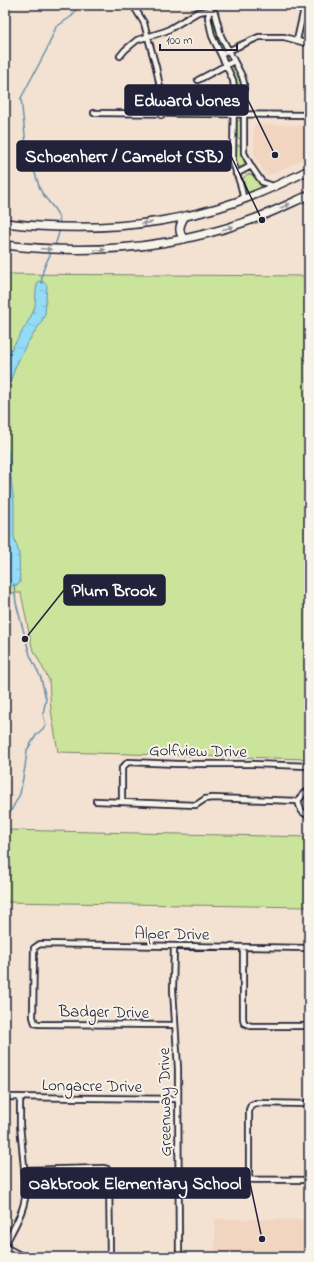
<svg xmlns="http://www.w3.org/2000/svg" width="314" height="1262" font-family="'Indie Flower',sans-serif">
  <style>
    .built { fill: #f1d5c1 }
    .green { fill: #cbe49b; stroke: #76836b }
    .water { fill: url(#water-ripples); stroke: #6691ab }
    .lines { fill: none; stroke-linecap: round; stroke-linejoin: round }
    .stream { stroke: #6691ab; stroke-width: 1.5 }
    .minor-casing { stroke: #22223b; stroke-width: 8 }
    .secondary-casing { stroke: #22223b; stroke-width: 10 }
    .minor { stroke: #f7f3e8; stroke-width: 4.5 }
    .secondary { stroke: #f7f3e8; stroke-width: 7 }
    .oneway { fill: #97959a }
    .labels { text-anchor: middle; stroke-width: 4; stroke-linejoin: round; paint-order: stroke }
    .street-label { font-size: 17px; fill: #22223b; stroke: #f7f3e8 }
    .leader { fill: none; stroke: #22223b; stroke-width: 1.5 }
    .callout-dot { fill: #22223b; stroke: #f7f3e8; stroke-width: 1.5 }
    .callout { fill: #22223b; stroke: #22223b; stroke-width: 1.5 }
    .callout-label { font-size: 18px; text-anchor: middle; font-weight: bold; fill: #fff }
  </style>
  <defs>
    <pattern id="water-ripples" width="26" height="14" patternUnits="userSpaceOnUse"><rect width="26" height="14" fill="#94dbf6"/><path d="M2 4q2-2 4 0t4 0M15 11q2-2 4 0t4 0" fill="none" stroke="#7fbcd4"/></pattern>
  </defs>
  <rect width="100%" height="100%" fill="#f3e1d1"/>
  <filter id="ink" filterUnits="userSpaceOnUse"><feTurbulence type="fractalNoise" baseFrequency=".025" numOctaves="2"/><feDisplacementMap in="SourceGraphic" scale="8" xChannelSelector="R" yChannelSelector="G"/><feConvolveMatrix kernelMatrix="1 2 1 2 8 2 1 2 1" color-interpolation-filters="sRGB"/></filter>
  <g filter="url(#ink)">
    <path class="built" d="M254,124l55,2v31l-42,19 -13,-20z
      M215,1219l94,1v37h-94z"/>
    <path class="green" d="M212,15l2,1 2,12 8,19 -1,3 -2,-1 -8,-16 -2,-16z
      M231,65l2,1 8,17v25l-2,2 -2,-2v-25l-7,-16z
      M239,120l2,1v16l-2,2 -2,-2v-16z
      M239,145l2,1c0,7 3,12 4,18l-3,3 -4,-1 -2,-3v-17z
      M248,174l5,1 10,13 -15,5 -5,-13 1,-3z
      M5,274l304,2v483l-251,-7 -7,-42 -2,-30 -17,-33 -11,-54h-16z
      M7,830l302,7v70l-304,-5v-70z"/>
    <path class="water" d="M38,281l5,1 4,3 -2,29 -4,9 -15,22 -11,23 -7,20 -1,56 7,59v34l5,16 1,30c-3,3 -8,3 -12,2v-3l1,-17 -4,-17v-188l25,-42 5,-12 1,-16z"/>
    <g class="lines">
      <path class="stream" d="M60,225c0,-15 -14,-23 -20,-36l-14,-44 -5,-47 26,-49 9,-22 16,-11 7,-11
        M55,246l5,-17
        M42,283c-2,-11 5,-22 10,-32
        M5,822l15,-28 5,-27 2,-17 10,-16 9,-8 -3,-12 3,-15 -5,-21 -11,-23 -14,-52 -2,-19"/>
      <g class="minor-casing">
        <path id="minor" d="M133,5l11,18 12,44 4,20 1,28
          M211,5l-3,12 4,19 21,44 1,7 -1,73c2,14 10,25 10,39
          M210,10l5,3 6,23 21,40 2,7v70l7,13 11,16 11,4
          M297,40l8,-35
          M221,54l38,-17h25l25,7
          M120,56l5,-6 12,-10 29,-9 32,-19 12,-2
          M309,59v12
          M198,80l36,-19
          M94,113l215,2
          M236,174l15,-8
          M309,791l-5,2 -6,8c2,7 3,13 11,14
          M96,801l100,4 9,-6 7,-1 86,3
          M122,802v-34l6,-6 50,2h75l56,2
          M174,946l-1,44 5,78 1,189
          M243,947v71l1,5 7,3h58
          M175,1025l-136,-1 -4,-1 -2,-6 1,-69 6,-4 269,4
          M5,1097l173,2
          M24,1170l79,-2 4,1 2,5 1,83
          M179,1179l130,1
          M249,1180v-70l2,-5 5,-2 53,1
          M5,1245c9,-18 21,-36 21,-57l-6,-63v-28
          M5,1247l19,10"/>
      </g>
      <g class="secondary-casing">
        <path id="secondary" d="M5,223c78,9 156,5 231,-21 25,-9 49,-20 73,-32
          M184,239c-7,-8 -4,-15 1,-23
          M5,245c82,10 164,4 243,-24 21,-7 41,-17 61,-26"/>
      </g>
      <use href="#minor" class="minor"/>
      <use href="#secondary" class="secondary"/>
    </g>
    <defs><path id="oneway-solid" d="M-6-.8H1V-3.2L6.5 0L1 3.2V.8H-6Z"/></defs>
    <g class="oneway">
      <use href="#oneway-solid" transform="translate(285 206) rotate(-24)"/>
      <use href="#oneway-solid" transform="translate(147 223) rotate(172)"/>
      <use href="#oneway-solid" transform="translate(228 228) rotate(-17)"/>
      <use href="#oneway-solid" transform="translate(46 249) rotate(4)"/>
      <use href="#oneway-solid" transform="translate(100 250) rotate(-2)"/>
    </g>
  </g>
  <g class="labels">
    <g class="street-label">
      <text transform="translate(198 750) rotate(1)" y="6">Golfview Drive</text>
      <text transform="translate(172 933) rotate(1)" y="6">Alper Drive</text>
      <text transform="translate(104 1011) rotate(1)" y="6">Badger Drive</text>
      <text transform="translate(92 1085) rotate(1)" y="6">Longacre Drive</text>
      <text transform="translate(164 1102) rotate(-91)" y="6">Greenway Drive</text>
    </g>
  </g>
  <path class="leader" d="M275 155L248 100M262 220L231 156M25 639L64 590M262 1239L250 1183"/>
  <g class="callout-dot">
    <circle cx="275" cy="155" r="4"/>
    <circle cx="262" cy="220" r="4"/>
    <circle cx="25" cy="639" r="4"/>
    <circle cx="262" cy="1239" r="4"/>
  </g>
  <g class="callout">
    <rect x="125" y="85" width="123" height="30" rx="4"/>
    <rect x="17" y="141" width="214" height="30" rx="4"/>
    <rect x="64" y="575" width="101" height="30" rx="4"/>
    <rect x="21" y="1168" width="229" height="30" rx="4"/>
  </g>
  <g class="callout-label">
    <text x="187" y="106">Edward Jones</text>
    <text x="124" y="162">Schoenherr / Camelot (SB)</text>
    <text x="114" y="596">Plum Brook</text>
    <text x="135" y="1189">Oakbrook Elementary School</text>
  </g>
  <rect width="314" height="1262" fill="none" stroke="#f7f3e8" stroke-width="20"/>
  <rect x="10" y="10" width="294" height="1242" fill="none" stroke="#22223b" stroke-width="1.5" filter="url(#ink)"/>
  <path d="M160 44v6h77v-6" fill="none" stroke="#22223b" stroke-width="2"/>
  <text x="166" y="44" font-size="12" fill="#22223b" stroke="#f7f3e8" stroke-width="3" paint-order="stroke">100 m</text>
</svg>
